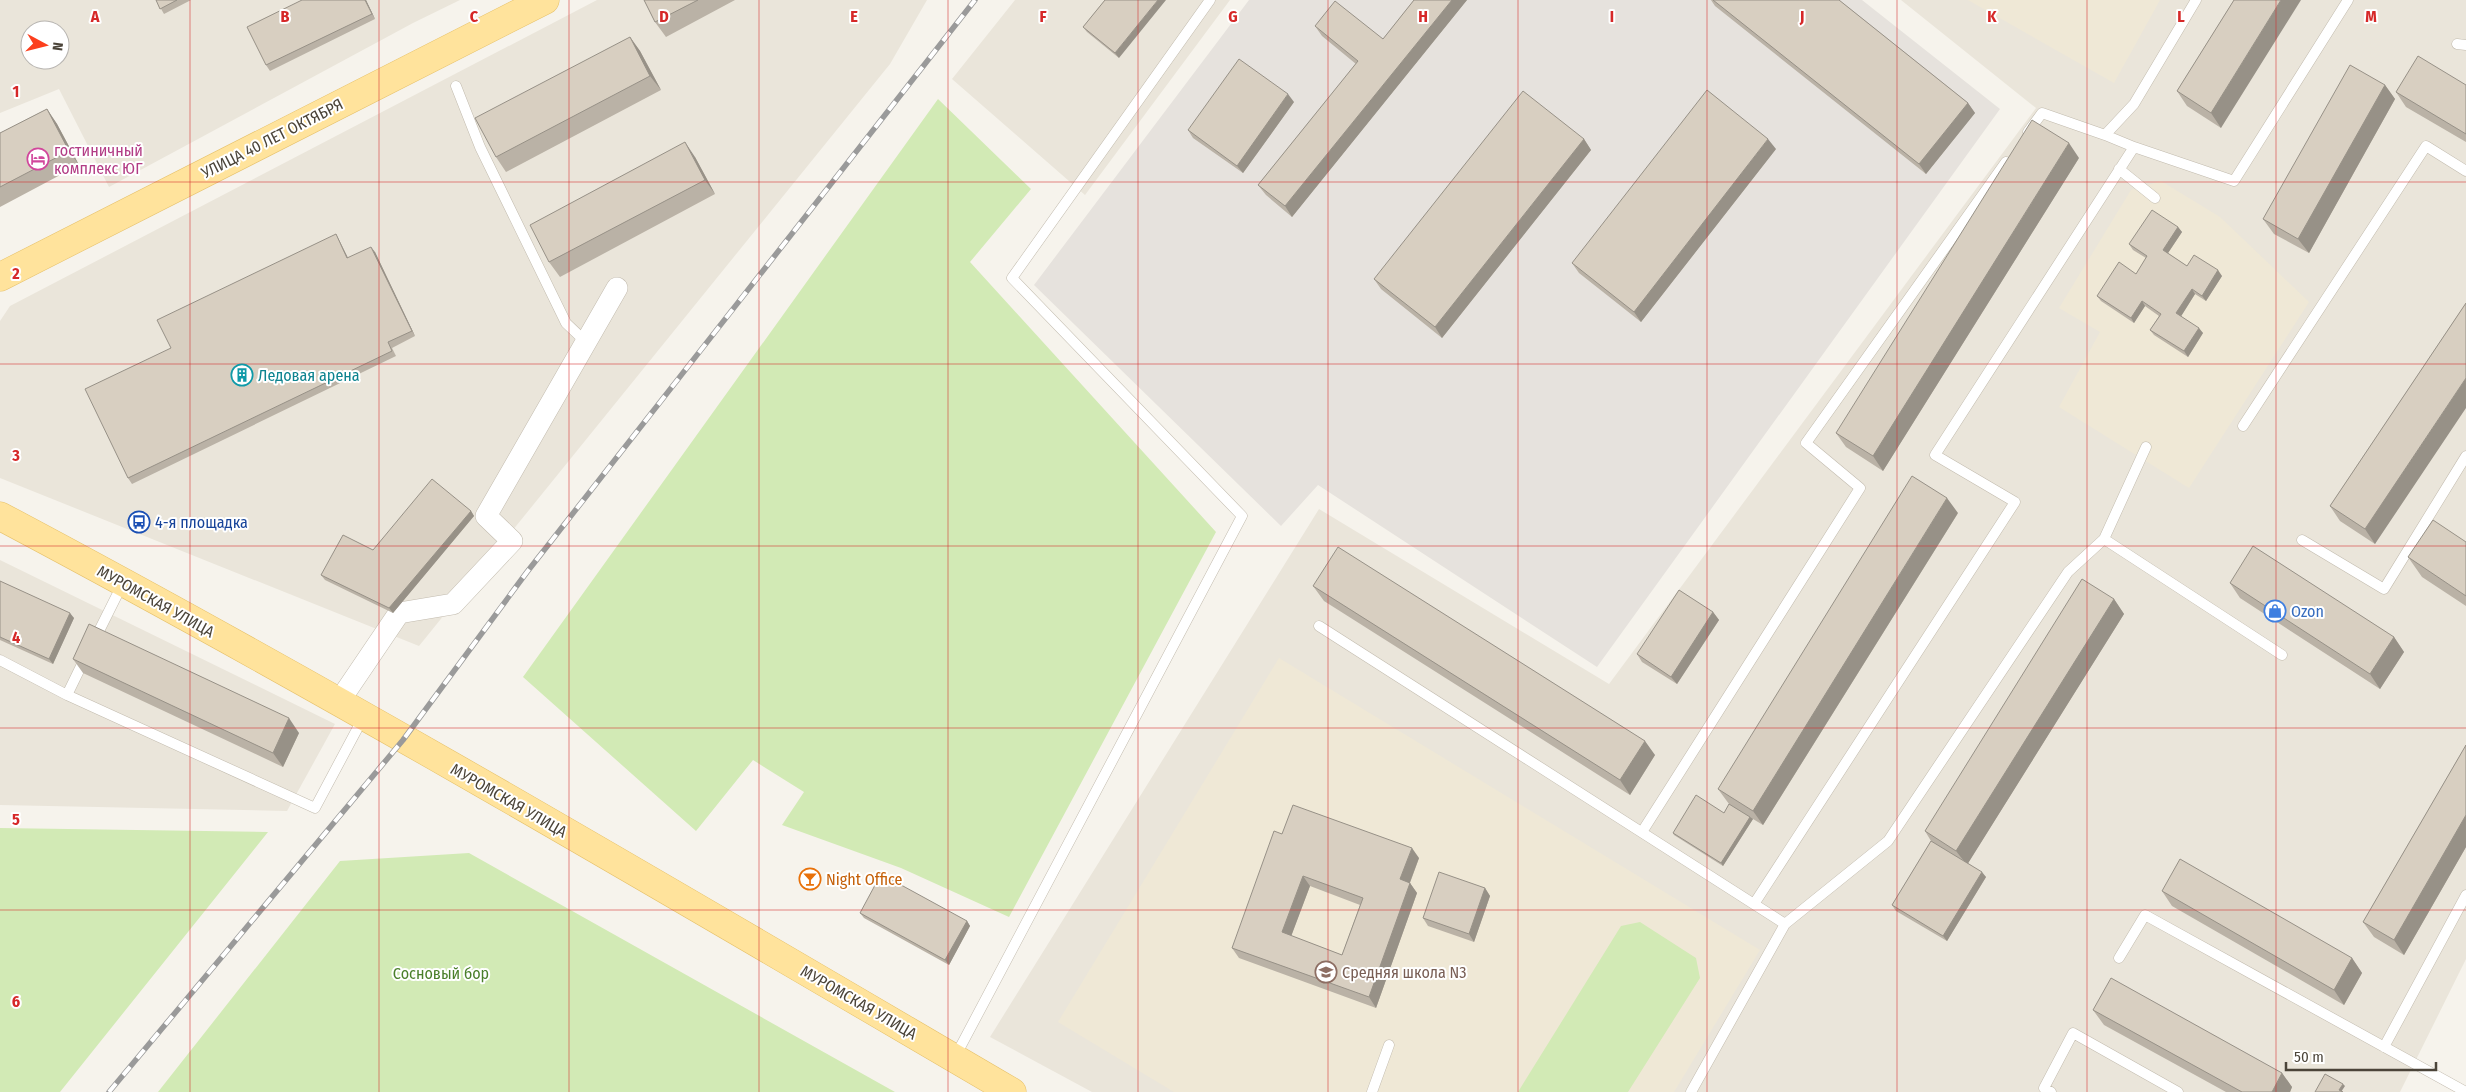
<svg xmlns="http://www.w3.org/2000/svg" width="2466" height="1092" font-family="'Fira Sans Condensed',sans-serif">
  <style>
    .residential { fill: #eae5da; fill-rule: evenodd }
    .industrial { fill: #e6e2dd }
    .education { fill: #efe8d6 }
    .green { fill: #d2eab5 }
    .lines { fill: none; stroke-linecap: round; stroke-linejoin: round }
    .lane-casing { stroke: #c2bbae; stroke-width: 11 }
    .street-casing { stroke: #c2bbae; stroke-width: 22 }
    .primary-casing { stroke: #e6c16a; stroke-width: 29 }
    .lane { stroke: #fff; stroke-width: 10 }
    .street { stroke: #fff; stroke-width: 21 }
    .primary { stroke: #ffe39c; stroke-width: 28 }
    .rail-casing { stroke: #9a9a9a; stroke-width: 5.5 }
    .rail { stroke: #fff; stroke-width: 4; stroke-dasharray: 11; stroke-linecap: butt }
    .wall { fill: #bab2a6; fill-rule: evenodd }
    .shaded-wall { fill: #979187 }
    .building { fill: #d8cfc1; stroke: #979187; fill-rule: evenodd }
    .grid { fill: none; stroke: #d62828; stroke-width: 1; stroke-opacity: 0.55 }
    .labels { text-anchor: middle; stroke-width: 4; stroke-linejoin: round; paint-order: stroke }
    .street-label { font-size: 16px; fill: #4b4439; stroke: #fff }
    .hotel-label { font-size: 16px; fill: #b23c85; stroke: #fff; text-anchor: start }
    .culture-label { font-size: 16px; fill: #0d838f; stroke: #fff; text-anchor: start }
    .transit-label { font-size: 16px; fill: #164399; stroke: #fff; text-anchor: start }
    .shop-label { font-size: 16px; fill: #366cbe; stroke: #fff; text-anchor: start }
    .food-label { font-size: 16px; fill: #c56008; stroke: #fff; text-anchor: start }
    .education-label { font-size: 16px; fill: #785e54; stroke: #fff; text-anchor: start }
    .park-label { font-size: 16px; fill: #4a7f2a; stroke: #fff }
    .grid-label { font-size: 16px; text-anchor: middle; font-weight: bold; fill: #d62828; stroke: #fff; stroke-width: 4; stroke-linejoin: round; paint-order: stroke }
  </style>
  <rect width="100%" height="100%" fill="#f6f3ec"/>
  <path class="residential" d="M0,0h460l-47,23 -304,164 -50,-98 -59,24zM30,30h30v30h-30z
    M597,0h330l-37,64 -471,582 -419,-168v-157l10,-15z
    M1015,0h215l-145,195 -133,-116z
    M1901,0h565v959l-66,133h-1308l-102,-55 329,-528 290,175 427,-576z
    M0,560l335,164 -48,87 -287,-6z"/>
  <path class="industrial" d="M1249,0h613l138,109 -403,558 -279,-182 -37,41 -247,-241z"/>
  <path class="education" d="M1968,0h192l-46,83z
    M2161,181l59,36 89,85 -120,186 -130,-81 41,-75 -41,-24 72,-118z
    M1279,658l481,292 -86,142h-500l-116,-70z"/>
  <path class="green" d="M938,99l93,90 -61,73 246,270 -207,385 -108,-49 -119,-43 22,-33 -51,-32 -57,71 -173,-154z
    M0,828l268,4 -208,260h-60z
    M469,853l426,239h-737l182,-231z
    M1640,922l56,36 4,20 -72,114h-110l103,-166z"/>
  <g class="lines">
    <g class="lane-casing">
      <path id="lane" d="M2457,44l9,1
        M456,86l24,61 86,176 20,19
        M2028,132l14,-19 63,22 29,-31 62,-104
        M2105,135l29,12
        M2119,169l36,29
        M2243,426l183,-280 40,25
        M2104,539l178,116
        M2302,540l82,49 82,-133
        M1319,626l466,298 -94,168
        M94,641l29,-58
        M86,656l-19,39 248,113 48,-90
        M0,660l67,35
        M1642,832l218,-344 -54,-45 200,-281
        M1754,904l261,-402 -80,-47 199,-308 100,34 114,-181
        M1785,924l103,-83 180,-269 36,-33 42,-92
        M2119,958l26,-43 321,177
        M2384,1047l82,-152
        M955,1057l287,-541 -230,-238 198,-278
        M1372,1092l17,-47
        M2051,1092l-7,-4 29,-55 105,59"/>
    </g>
    <g class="street-casing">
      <path id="street" d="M338,703l61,-90 54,-9 59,-63 -26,-25 131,-228"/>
    </g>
    <g class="primary-casing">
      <path id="primary" d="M0,277l545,-277
        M0,516c343,182 677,380 1012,576"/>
    </g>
    <use href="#lane" class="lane"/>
    <use href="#street" class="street"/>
    <use href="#primary" class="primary"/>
    <g class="rail-casing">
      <path id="rail" d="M109,1092l294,-352 124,-168 448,-572"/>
    </g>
    <use href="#rail" class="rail"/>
  </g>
  <path class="wall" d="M156,0h35l-27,14z
    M366,0l9,19 -105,52 -4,-6z
    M644,0h91l-69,37 -11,-15z
    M1105,0l14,58 -32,-26 -4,-5z
    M1414,0h53l-175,217 -26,-22 -8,-10 98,-121 -34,-28 -7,-10 68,13z
    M1711,0h128l129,103 7,10 -49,61 -211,-168z
    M2234,0l-13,128 -34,-22 -10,-15z
    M630,37l10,14 21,39 -155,82 -10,-15z
    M2385,85l10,14 -86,154 -35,-19 -11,-15z
    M2466,85v57l-60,-35 -10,-15z
    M1294,102l-51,71 -50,-35 -5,-8z
    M47,109l10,15 22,41 -79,42v-74z
    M1584,139l7,11 -149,188 -61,-49 -7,-10z
    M1776,149l-135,173 -62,-49 -7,-10z
    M695,157l20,37 -155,83 -11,-15z
    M2079,158l-196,313 -37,-24 -10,-14z
    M2178,227l4,5 -14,21 19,13 35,10 -16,25 -11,-7 -14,22 22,17 -15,24 -34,-22 -4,-5 9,-14 -14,-10 -11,17 -33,-22 -4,-5 39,-22 10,-16 -13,-8 -4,-6z
    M336,234l12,24 27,-6 40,84 -23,12 4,8 -264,128 -4,-6 43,-130z
    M2466,303l-91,241 -35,-23 -10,-15z
    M471,511l3,5 -81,97 -68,-33 -4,-5 52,-25z
    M1958,513l-195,312 -10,-6 -30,47 -49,-31 -1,-2 51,-20 5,-9 -11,-15z
    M2466,542v64l-44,-29 -14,-20z
    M0,581l74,37 -21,46 -53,-24z
    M2230,583l164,54 10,15 -24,37 -140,-91z
    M1313,586l342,169 -25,40 -306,-194z
    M2114,599l10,15 -156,249 18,14 -39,64 -51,-30 -4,-6 39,-64 -6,-10z
    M1713,612l6,8 -42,64 -35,-22 -5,-8z
    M73,659l226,74 -16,34 -200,-94z
    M2466,745v102l-62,108 -30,-18 -11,-15z
    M1282,834l137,24 -9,25 7,10 -41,115 -137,-50 -7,-10zM1310,886l50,19 -18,50 -51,-19z
    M1485,888l5,8 -16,46 -46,-16 -5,-8z
    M2162,891l190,67 10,15 -18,32 -172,-99z
    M860,913l107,8 3,5 -21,39 -85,-47z
    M2093,1010l189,63 10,14 -2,5h-64l-122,-67z"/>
  <path class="shaded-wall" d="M365,0h1l9,19 -3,-5z
    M1158,0h8l-47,58 -4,-5z
    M1452,0h15l-175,217 -7,-11z
    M2281,0h20l-80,128 -10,-15z
    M630,37l10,14 21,39 -11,-14z
    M2385,85l10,14 -86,154 -11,-14z
    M1288,94l6,8 -51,71 -6,-7z
    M1968,103l7,10 -49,61 -7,-10z
    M47,109l10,15 22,41 -10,-14z
    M1584,139l7,11 -149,188 -7,-11z
    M1768,139l8,10 -135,173 -7,-10z
    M685,142l10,15 20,37 -10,-14z
    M2069,143l10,15 -196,313 -10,-15z
    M2178,227l4,5 -16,24 -3,-6z
    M336,234l15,30 -4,-6z
    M371,247l4,5 40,84 -3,-5z
    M2218,270l4,6 -16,25 -4,-5z
    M2192,289l3,5 -15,24 -4,-5z
    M2142,301l3,5 -11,17 -3,-5z
    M2199,328l4,5 -15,24 -4,-6z
    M2466,378v30l-91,136 -10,-15z
    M1947,498l11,15 -195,312 -10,-14z
    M471,511l3,5 -81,97 -4,-5z
    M2114,599l10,15 -157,251 -11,-14z
    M1713,612l6,8 -42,64 -6,-7z
    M70,613l4,5 -21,46 -4,-5z
    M2394,637l10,15 -24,37 -10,-15z
    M289,718l10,15 -16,34 -10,-14z
    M1645,741l10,14 -25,40 -10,-15z
    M2466,815v32l-62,108 -10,-15z
    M1750,817l3,2 -30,47 -2,-3z
    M1412,848l7,10 -12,32 -7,-11z
    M1982,872l4,5 -39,64 -4,-5z
    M1303,876l7,10 -21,56 -7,-10z
    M1410,883l7,10 -41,115 -7,-11z
    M1485,888l5,8 -16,46 -5,-8z
    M967,921l3,5 -21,39 -4,-5z
    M2352,958l10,15 -18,32 -10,-15z
    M2282,1073l10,14 -2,5h-18z
    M2343,1084l2,2 -4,6 -2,-2z"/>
  <path class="building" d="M156,0h21l-17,9z
    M302,0h63l7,14 -106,51 -19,-38z
    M644,0h54l-43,22z
    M1105,0h53l-43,53 -32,-26z
    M1414,0h38l-167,206 -27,-21 100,-124 -43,-35 20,-25 48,38z
    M1713,0h126l129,103 -49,61z
    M2234,0h47l-70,113 -34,-22z
    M630,37l20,39 -154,81 -21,-39z
    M2418,56l48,29v49l-70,-42z
    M1239,59l49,35 -51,72 -49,-36z
    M2350,65l35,20 -87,154 -35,-20z
    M1707,90l61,49 -134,173 -62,-49z
    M1523,91l61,48 -149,188 -61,-48z
    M47,109l22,42 -69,36v-54z
    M2032,120l37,23 -196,313 -37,-23z
    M685,142l20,38 -156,82 -19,-37z
    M2152,210l26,17 -15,23 24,16 7,-11 24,15 -16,26 -10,-7 -16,24 23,15 -15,23 -34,-21 11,-16 -19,-13 -11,17 -34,-22 22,-34 17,12 11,-18 -18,-12z
    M336,234l11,24 24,-11 41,84 -24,11 4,9 -264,127 -43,-89 86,-41 -14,-28z
    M2466,303v75l-101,151 -35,-23z
    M1912,476l35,22 -194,313 -35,-22z
    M432,479l39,32 -82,97 -68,-33 22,-40 30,15z
    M2433,520l33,22v54l-58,-39z
    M2253,546l141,91 -24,37 -140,-91z
    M1338,547l307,194 -25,39 -307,-194z
    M2082,579l32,20 -158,252 -31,-20z
    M0,581l70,32 -21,46 -49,-22z
    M1679,590l34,22 -42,65 -34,-23z
    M89,624l200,94 -16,35 -200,-94z
    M2466,745v70l-72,125 -31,-18z
    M1696,795l28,18 5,-9 21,13 -29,46 -48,-30z
    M1293,805l119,43 -12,31 10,4 -41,114 -137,-49 42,-117 8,3zM1303,876l60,22 -21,57 -60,-23z
    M1931,841l51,31 -39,64 -51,-31z
    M2180,859l172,99 -18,32 -172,-99z
    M1439,872l46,16 -16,46 -46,-16z
    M881,874l86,47 -22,39 -85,-47z
    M2111,978l171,95 -10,19h-30l-149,-82z
    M2325,1074l18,10 -4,6 4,2h-28z"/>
  <path class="grid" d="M190,0v1092M379,0v1092M569,0v1092M759,0v1092M948,0v1092M1138,0v1092M1328,0v1092M1518,0v1092M1707,0v1092M1897,0v1092M2087,0v1092M2276,0v1092M0,182h2466M0,364h2466M0,546h2466M0,728h2466M0,910h2466"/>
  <defs>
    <g id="hotel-ring" transform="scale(1.125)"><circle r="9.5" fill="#fff" stroke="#d1479c" stroke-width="1.5"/><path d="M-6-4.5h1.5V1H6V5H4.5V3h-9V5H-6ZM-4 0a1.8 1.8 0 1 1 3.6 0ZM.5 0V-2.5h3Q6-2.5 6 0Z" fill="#d1479c"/></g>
    <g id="building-ring" transform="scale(1.125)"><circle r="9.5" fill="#fff" stroke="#0f9aa8" stroke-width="1.5"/><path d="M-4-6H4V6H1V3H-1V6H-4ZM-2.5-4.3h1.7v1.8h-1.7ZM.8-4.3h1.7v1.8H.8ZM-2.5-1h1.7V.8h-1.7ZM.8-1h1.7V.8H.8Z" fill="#0f9aa8"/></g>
    <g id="bus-ring" transform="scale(1.125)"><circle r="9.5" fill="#fff" stroke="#1a4fb4" stroke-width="1.5"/><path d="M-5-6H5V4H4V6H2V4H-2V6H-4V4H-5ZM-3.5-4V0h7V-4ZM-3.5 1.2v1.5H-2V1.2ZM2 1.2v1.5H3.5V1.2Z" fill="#1a4fb4"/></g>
    <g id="shop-ring" transform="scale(1.125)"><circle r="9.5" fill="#fff" stroke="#3f7fe0" stroke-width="1.5"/><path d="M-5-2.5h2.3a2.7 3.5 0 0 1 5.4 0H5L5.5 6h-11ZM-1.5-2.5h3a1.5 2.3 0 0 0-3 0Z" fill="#3f7fe0"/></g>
    <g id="bar-ring" transform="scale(1.125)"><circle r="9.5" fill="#fff" stroke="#e8710a" stroke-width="1.5"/><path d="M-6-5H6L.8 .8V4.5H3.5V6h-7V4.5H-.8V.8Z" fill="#e8710a"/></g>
    <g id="school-ring" transform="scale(1.125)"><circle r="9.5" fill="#fff" stroke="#8d6e63" stroke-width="1.5"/><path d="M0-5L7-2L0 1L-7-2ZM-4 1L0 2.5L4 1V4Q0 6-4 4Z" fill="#8d6e63"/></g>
  </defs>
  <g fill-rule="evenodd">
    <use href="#hotel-ring" x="38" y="159"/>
    <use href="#building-ring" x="242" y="375"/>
    <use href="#bus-ring" x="139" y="522"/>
    <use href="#shop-ring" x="2275" y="611"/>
    <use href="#bar-ring" x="810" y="879"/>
    <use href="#school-ring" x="1326" y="972"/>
  </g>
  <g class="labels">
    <g class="street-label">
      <text transform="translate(272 138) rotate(-27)" y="6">УЛИЦА 40 ЛЕТ ОКТЯБРЯ</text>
      <text transform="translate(156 601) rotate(29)" y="6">МУРОМСКАЯ УЛИЦА</text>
      <text transform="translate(509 800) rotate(30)" y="6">МУРОМСКАЯ УЛИЦА</text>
      <text transform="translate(859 1002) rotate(30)" y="6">МУРОМСКАЯ УЛИЦА</text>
    </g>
    <g class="hotel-label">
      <text x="54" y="156">гостиничный<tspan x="54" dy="18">комплекс ЮГ</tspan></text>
    </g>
    <g class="culture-label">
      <text x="258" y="381">Ледовая арена</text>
    </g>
    <g class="transit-label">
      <text x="155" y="528">4-я площадка</text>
    </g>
    <g class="shop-label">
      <text x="2291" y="617">Ozon</text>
    </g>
    <g class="food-label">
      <text x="826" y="885">Night Office</text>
    </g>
    <g class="education-label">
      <text x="1342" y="978">Средняя школа N3</text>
    </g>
    <g class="park-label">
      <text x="441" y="979">Сосновый бор</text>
    </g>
  </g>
  <g class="grid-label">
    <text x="95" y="22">A</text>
    <text x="285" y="22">B</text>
    <text x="474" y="22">C</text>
    <text x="664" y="22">D</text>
    <text x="854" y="22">E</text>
    <text x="1043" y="22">F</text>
    <text x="1233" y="22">G</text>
    <text x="1423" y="22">H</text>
    <text x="1612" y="22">I</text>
    <text x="1802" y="22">J</text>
    <text x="1992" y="22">K</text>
    <text x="2181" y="22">L</text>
    <text x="2371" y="22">M</text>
    <text x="16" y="97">1</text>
    <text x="16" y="279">2</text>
    <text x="16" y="461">3</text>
    <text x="16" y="643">4</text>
    <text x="16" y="825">5</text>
    <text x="16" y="1007">6</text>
  </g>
  <g transform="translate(45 45) rotate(97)"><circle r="24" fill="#ffffff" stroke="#b7b4b0"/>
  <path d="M0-4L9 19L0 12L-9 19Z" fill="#fc3f1d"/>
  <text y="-8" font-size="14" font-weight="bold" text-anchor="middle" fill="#4b4439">N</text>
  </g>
  <path d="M2286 1062v8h150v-8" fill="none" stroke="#4b4439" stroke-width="2.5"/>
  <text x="2294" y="1062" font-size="15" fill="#4b4439" stroke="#ffffff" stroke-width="4" paint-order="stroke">50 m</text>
</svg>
